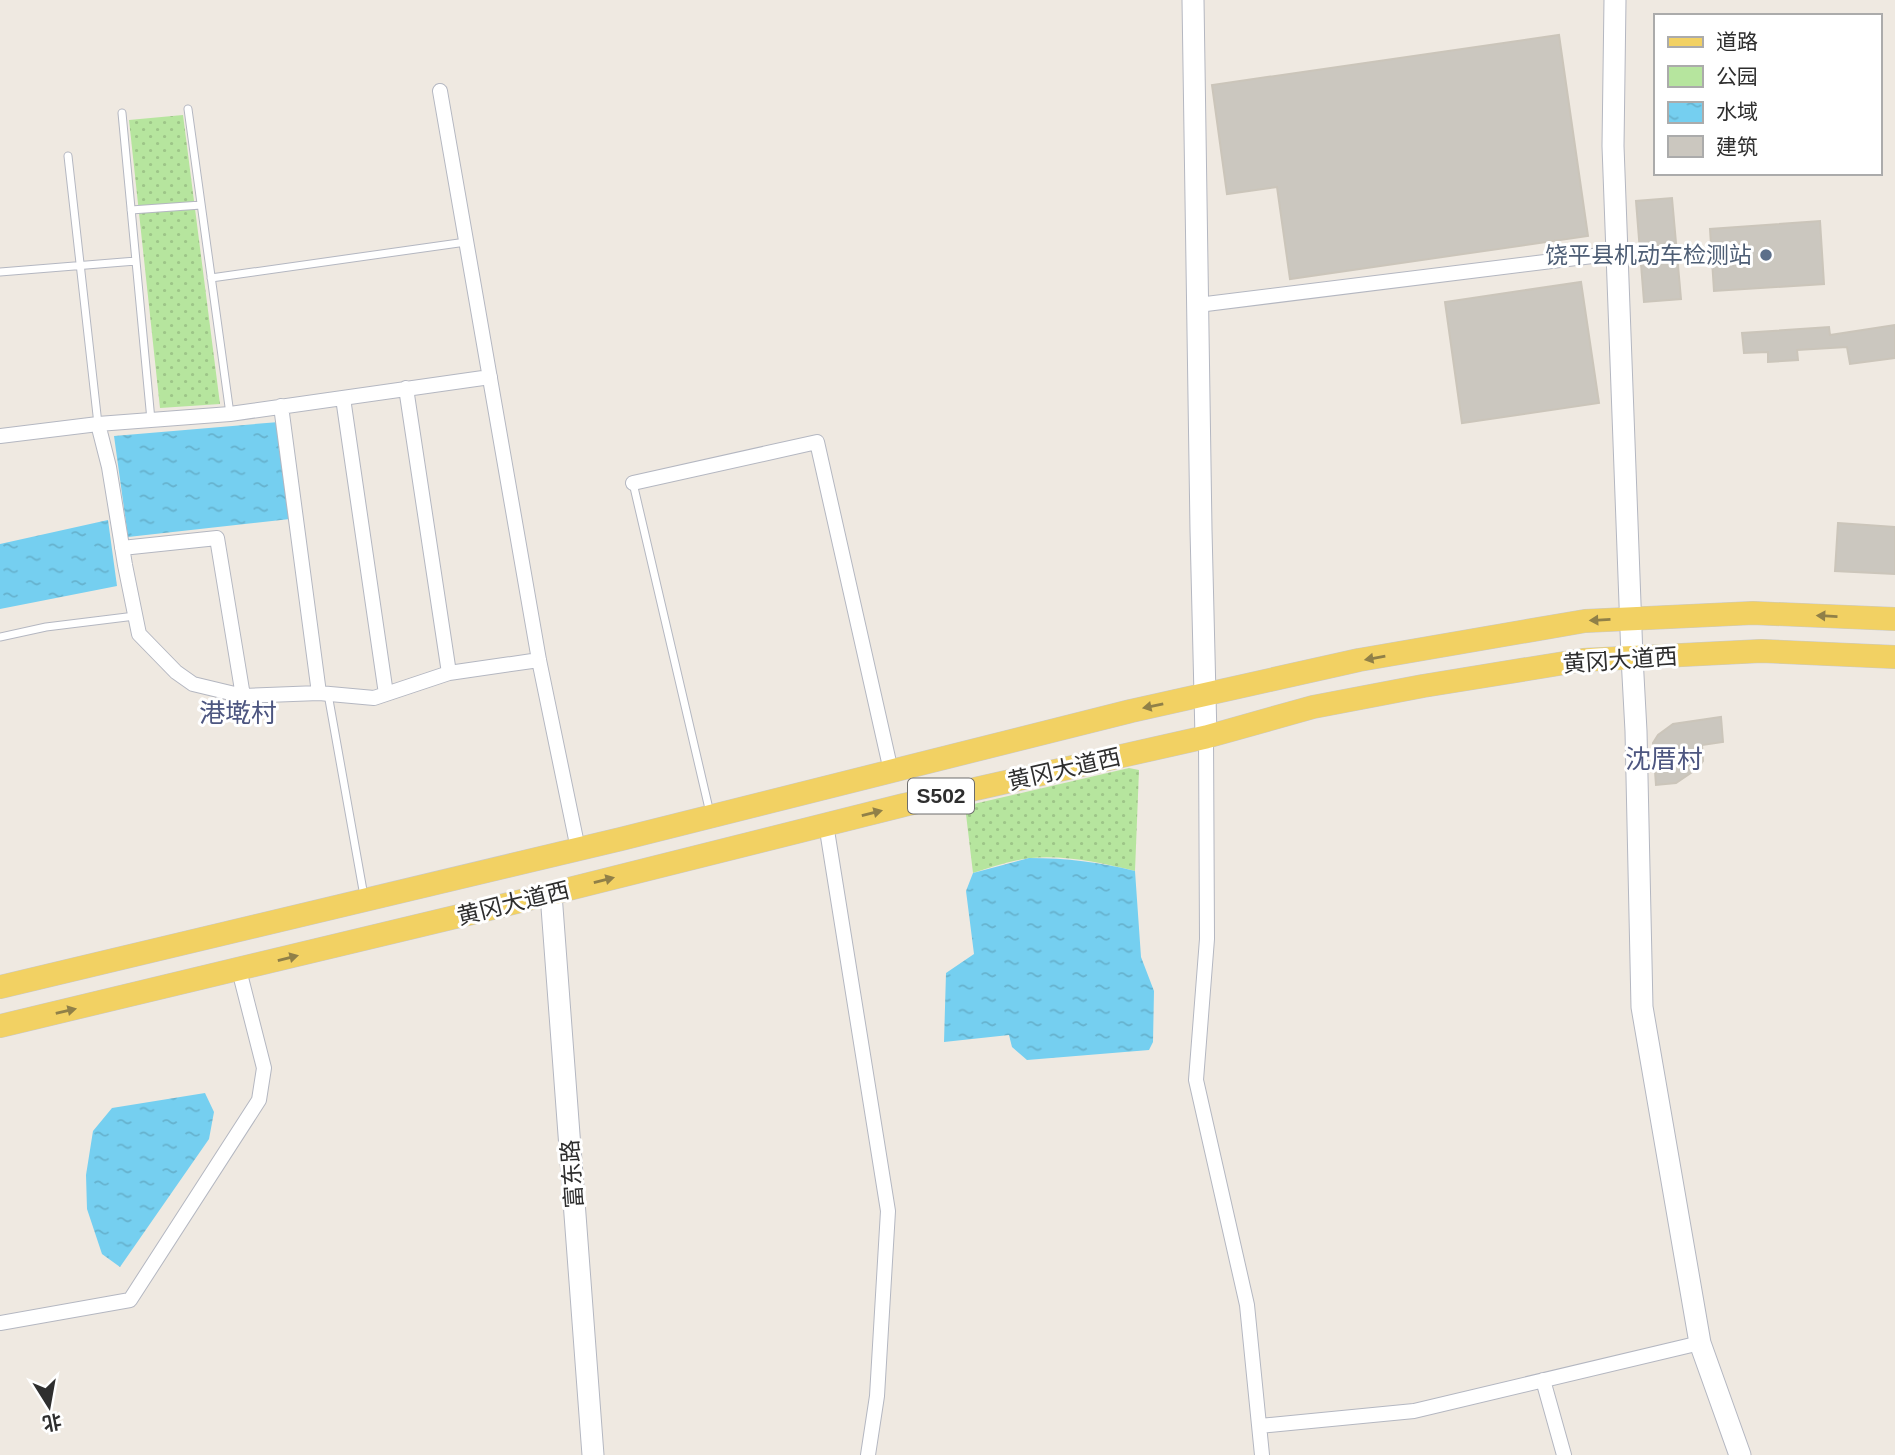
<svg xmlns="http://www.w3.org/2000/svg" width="1895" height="1455" font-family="Helvetica,'Noto Sans SC',sans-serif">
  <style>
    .green { fill: url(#green-dots) }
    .water { fill: url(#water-ripples) }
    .building { fill: #cbc7bf; stroke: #cbc5ba; stroke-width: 2 }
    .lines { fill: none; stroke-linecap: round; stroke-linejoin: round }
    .lane-casing { stroke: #b4b7c1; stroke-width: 9 }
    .street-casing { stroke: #b4b7c1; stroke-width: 16 }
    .secondary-casing { stroke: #b4b7c1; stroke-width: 23 }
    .primary-casing { stroke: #c9c9c9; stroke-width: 24 }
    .lane { stroke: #fff; stroke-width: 7 }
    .street { stroke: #fff; stroke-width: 14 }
    .secondary { stroke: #fff; stroke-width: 21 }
    .primary { stroke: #f2d163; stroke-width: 23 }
    .oneway { fill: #908048 }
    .service-dot { fill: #5c6f8a; stroke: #fff; stroke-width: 2.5 }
    .labels { text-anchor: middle; stroke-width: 6; stroke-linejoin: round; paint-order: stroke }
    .shield { fill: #fff; stroke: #6d6d6d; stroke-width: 2 }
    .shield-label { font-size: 21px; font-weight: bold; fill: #2e2e2e }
    .service-label { font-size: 23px; fill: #4e5e75; stroke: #fff; text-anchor: end }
    .street-label { font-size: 23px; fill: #2e2e2e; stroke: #fff }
    .quarter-label { font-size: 26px; fill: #4d5680; stroke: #fff }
  </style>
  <defs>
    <pattern id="green-dots" width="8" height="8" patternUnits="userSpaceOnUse" patternTransform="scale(1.75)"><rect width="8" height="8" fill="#b6e59e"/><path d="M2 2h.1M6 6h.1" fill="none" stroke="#9dc588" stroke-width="1.8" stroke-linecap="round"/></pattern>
    <pattern id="water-ripples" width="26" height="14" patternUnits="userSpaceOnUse" patternTransform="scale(1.75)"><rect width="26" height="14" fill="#75cff0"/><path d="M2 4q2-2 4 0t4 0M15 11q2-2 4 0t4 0" fill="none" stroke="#66b2ce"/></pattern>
  </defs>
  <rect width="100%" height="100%" fill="#efe9e1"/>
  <path class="green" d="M183,115l37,289 -60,4 -31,-288z
    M1129,768l10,2 -4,101c-34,-8 -68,-16 -104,-13 -19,2 -40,9 -58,15l-8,-67z"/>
  <path class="water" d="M279,422l11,97 -162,18 -14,-101z
    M108,520l9,66 -117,23v-65z
    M1029,858c39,0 69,4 106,13l6,86 13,34 -1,51 -4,8 -122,10 -15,-13 -3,-12 -65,7 2,-69 28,-19 -8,-63 7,-18z
    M205,1093l9,19 -5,27 -89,128 -18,-13 -15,-45 -1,-34 7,-44 19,-23z"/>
  <path class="building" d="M1559,35l29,201 -298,43 -13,-92 -50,7 -15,-109z
    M1672,198l9,101 -37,3 -8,-101z
    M1820,221l4,63 -110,7 -4,-62z
    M1581,282l18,121 -137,20 -17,-121z
    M1895,325v33l-45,6 -3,-17 -50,3 1,10 -30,2v-10l-24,1 -2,-20 87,-6 1,8z
    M1838,523l57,4v47l-60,-3z
    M1721,717l2,25 -21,3 1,16 -5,7 -22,15 -20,2 -3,-42 5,-8 15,-11z"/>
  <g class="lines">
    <g class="lane-casing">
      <path id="lane" d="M188,109l42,305
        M122,113l29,307
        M68,156l30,268
        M131,210l70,-5
        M0,272l136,-11
        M211,278l255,-36
        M633,483l77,330
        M0,637l46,-10 89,-11
        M328,694l36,202"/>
    </g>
    <g class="street-casing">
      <path id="street" d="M440,91l99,569 39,189
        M1198,305l419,-52
        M406,388l43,285
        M343,398l43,296
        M281,406l38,287
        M98,424l11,43 16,98 14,69 37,38 17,12 50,12 76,-3 55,5 75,-25 90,-13
        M0,436l98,-12 132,-10 260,-37
        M633,483l184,-41 74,329
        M122,548l95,-10 26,158
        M1206,737l1,202 -11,141 51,225 15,150
        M826,824l62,387 -11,185 -9,59
        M0,1323l130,-23 129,-200 5,-32 -25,-98
        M1543,1380l21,75
        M1260,1426l154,-15 286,-68"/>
    </g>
    <g class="secondary-casing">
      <path id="secondary" d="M1193,0l8,530 5,207
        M1615,0l-2,146 19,511 4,74 6,276 58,336 40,112
        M551,894l42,561"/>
    </g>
    <g class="primary-casing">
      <path id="primary" d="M0,987l621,-148 510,-128 228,-51 226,-39 168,-8 142,6
        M0,1026l501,-120 403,-101 302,-68 107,-30 110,-21 160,-26 178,-9 134,6"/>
    </g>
    <use href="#lane" class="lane"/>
    <use href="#street" class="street"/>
    <use href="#secondary" class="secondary"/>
    <use href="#primary" class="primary"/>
  </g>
  <defs><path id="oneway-solid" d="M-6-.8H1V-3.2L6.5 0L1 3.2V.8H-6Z" transform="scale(1.75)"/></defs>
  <g class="oneway">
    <use href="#oneway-solid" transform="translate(1827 616) rotate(-177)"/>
    <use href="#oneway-solid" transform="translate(1600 620) rotate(177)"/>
    <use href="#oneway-solid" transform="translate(1375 658) rotate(170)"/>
    <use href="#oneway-solid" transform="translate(1153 706) rotate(168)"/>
    <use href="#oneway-solid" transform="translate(872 813) rotate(-14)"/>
    <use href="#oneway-solid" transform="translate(604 880) rotate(-14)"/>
    <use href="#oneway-solid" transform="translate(288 958) rotate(-14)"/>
    <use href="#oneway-solid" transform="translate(66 1011) rotate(-13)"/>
  </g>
  <circle class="service-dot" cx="1766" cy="255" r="7"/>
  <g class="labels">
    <rect class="shield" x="908" y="778.5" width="66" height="35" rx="5"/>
    <g class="shield-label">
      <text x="941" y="803">S502</text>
    </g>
    <g class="service-label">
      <text x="1752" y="263">饶平县机动车检测站</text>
    </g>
    <g class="street-label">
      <text transform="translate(1620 660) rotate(-4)" y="8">黄冈大道西</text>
      <text transform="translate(1064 769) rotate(-13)" y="8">黄冈大道西</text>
      <text transform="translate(513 903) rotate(-14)" y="8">黄冈大道西</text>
      <text transform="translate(572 1174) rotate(-94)" y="8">富东路</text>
    </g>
    <g class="quarter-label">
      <text x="238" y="722">港墘村</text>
      <text x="1664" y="768">沈厝村</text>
    </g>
  </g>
  <rect x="1654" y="14" width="228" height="161" fill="#ffffff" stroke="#ababab" stroke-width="2"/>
  <rect x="1668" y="37" width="35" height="10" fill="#f2d163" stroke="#ababab" stroke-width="2"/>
  <text x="1716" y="49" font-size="21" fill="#2e2e2e">道路</text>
  <rect x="1668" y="66" width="35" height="21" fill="#b6e59e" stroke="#ababab" stroke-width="2"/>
  <text x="1716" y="84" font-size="21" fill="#2e2e2e">公园</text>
  <rect x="1668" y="102" width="35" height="21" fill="url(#water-ripples)" stroke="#ababab" stroke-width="2"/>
  <text x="1716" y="119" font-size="21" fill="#2e2e2e">水域</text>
  <rect x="1668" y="136" width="35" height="21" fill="#cbc7bf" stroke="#ababab" stroke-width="2"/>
  <text x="1716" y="154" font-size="21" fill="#2e2e2e">建筑</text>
  <g transform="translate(49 1406) rotate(169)" stroke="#ffffff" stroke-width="5" paint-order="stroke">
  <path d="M0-5L12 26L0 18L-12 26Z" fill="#2e2e2e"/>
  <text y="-10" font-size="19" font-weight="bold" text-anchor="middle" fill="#2e2e2e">北</text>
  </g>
</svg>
